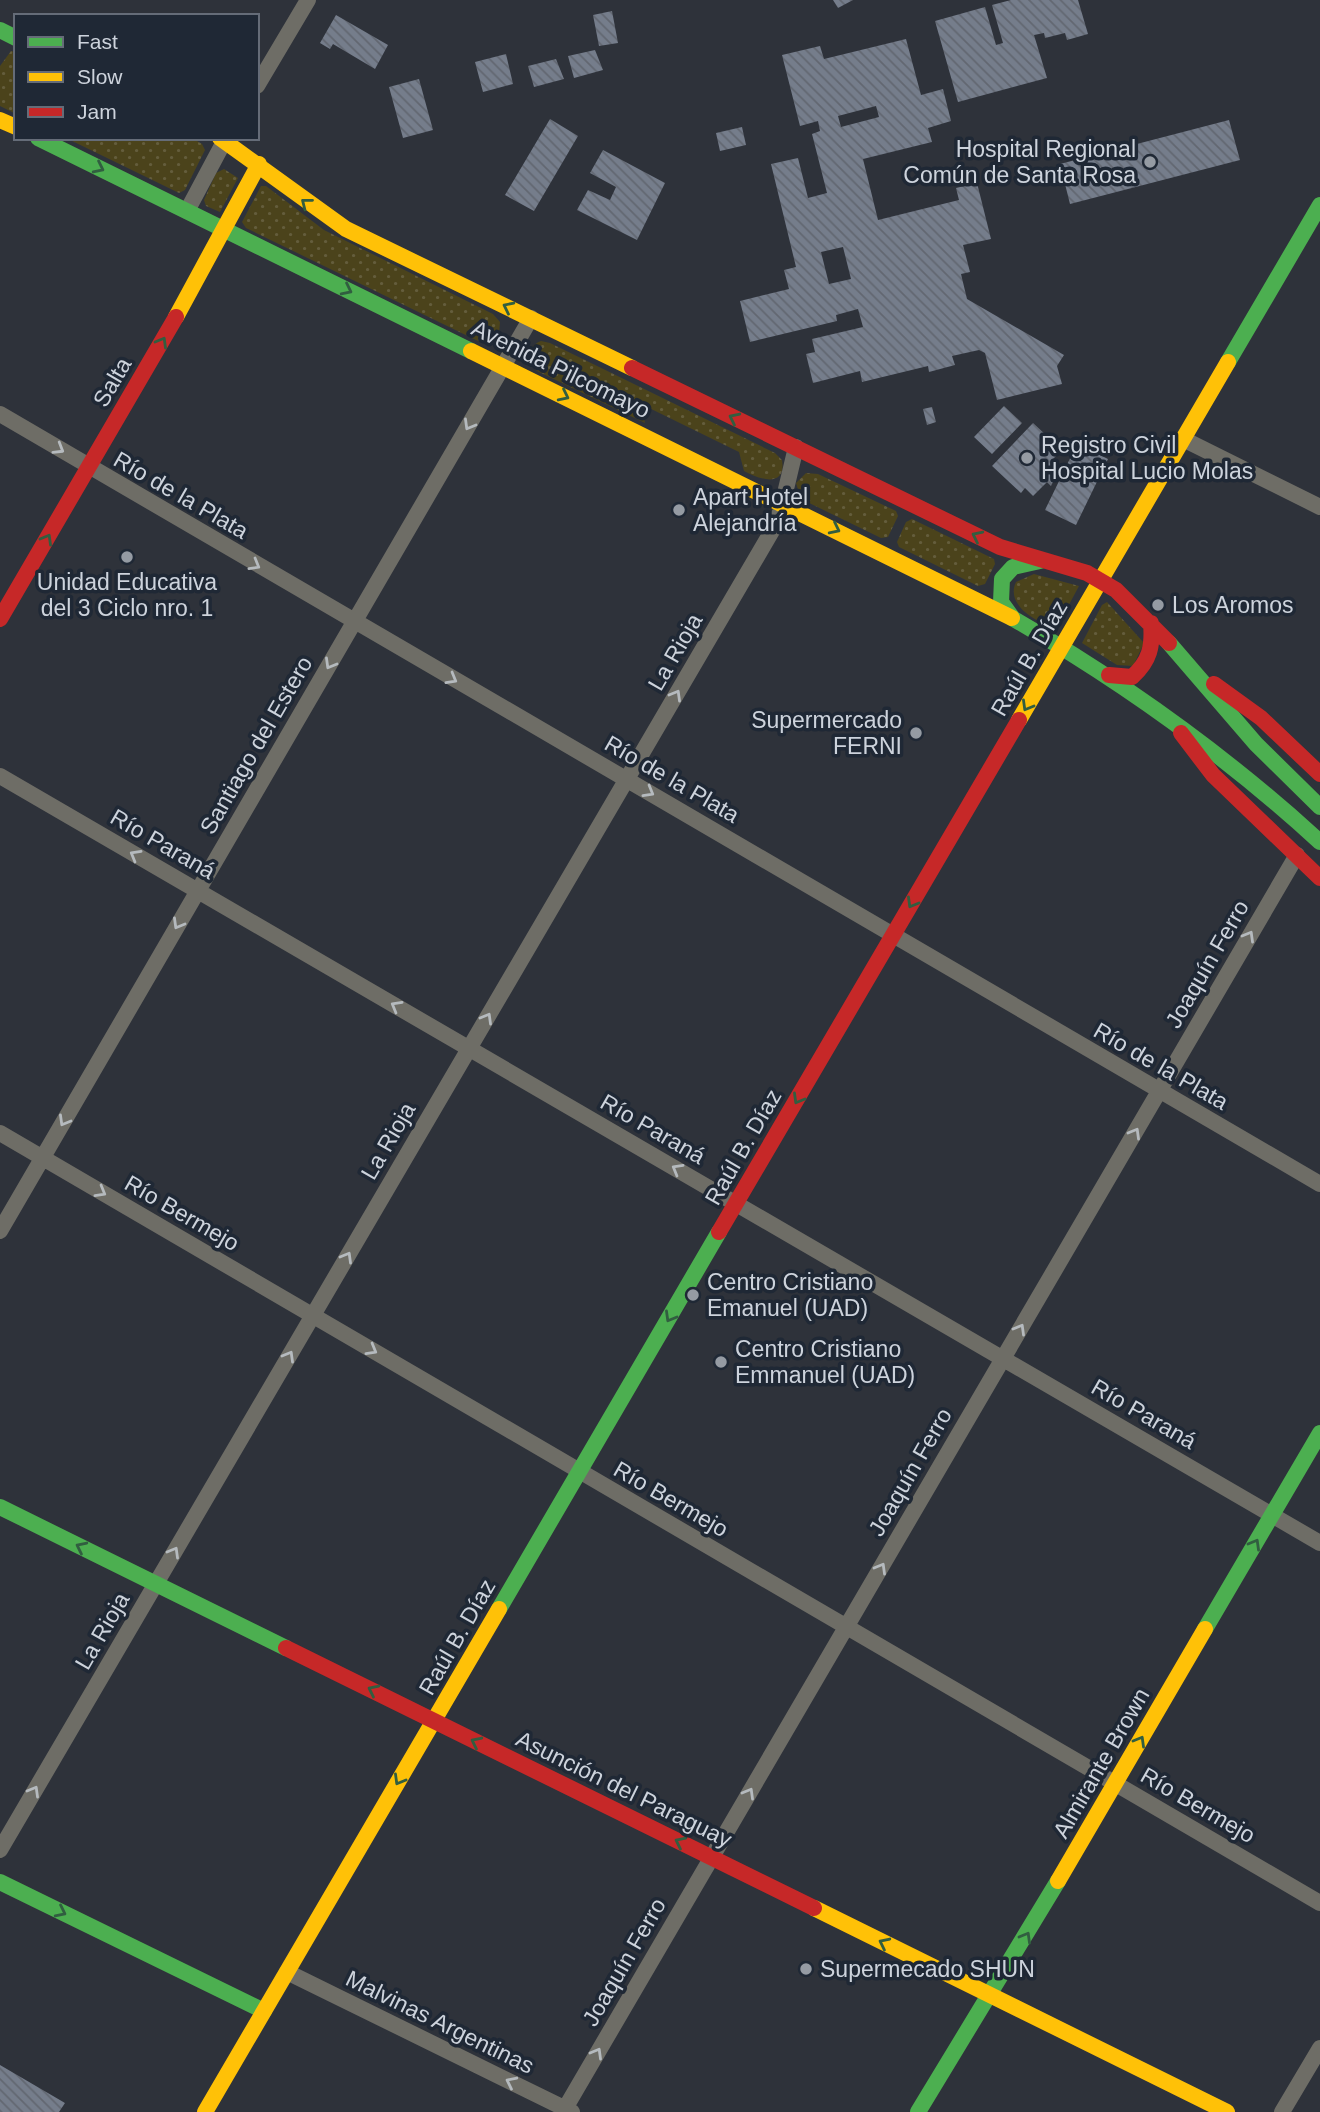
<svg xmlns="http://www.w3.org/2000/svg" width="1320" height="2112" font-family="Arial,sans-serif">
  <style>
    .grass { fill: url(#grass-dots) }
    .building { fill: url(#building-back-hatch); fill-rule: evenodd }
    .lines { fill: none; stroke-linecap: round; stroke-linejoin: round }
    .street { stroke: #6e6d66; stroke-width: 16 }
    .fast { stroke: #4caf50; stroke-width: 16 }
    .slow { stroke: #ffc107; stroke-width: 16 }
    .jam { stroke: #c62828; stroke-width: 16 }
    .oneway { stroke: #315e40 }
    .oneway2 { stroke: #b5babe }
    .poi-dot { fill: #959ba3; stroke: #1f2835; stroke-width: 2.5 }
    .labels { text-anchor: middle; stroke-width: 7; stroke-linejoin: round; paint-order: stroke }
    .poi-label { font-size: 23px; fill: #cdd3dc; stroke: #1f2835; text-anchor: start }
    .street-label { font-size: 23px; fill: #cdd3dc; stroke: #1f2835 }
  </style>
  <defs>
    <pattern id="grass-dots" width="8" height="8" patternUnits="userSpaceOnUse" patternTransform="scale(1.75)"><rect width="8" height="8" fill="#4b431b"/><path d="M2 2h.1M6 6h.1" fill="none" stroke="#645d3c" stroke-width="1.8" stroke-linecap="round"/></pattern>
    <pattern id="building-back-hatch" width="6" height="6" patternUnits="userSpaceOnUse" patternTransform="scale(1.75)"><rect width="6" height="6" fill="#757d8b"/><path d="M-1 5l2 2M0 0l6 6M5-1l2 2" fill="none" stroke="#626771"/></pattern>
  </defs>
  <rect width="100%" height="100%" fill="#2e323a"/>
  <path class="grass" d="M11,51l5,1v62l-16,-8v-40z
    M66,138h126l10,6 3,6 -20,40 -6,3z
    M224,169l14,9 -18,34 -14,-6 -2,-6 12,-27z
    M261,186h5l58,44 169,84 7,8 -1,12 -9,8h-10l-234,-114 -4,-6z
    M541,341l9,2 225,110 7,7c5,29 -24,19 -38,11l-5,-19 -98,-48 4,19 -108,-52c-13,-10 -11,-24 4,-30z
    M806,473l12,1 78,37 2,5 -10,21 -7,1 -80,-39 -5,-16z
    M912,519l82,40 1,5 -10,20 -7,2 -79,-39 -2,-5 9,-20z
    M1034,574l45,12 -22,41c-20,-3 -52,-22 -41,-45z
    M1107,602l37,41 -11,23 -16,-1 -35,-22 20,-38z"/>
  <path class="building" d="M833,0h20l-15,8z
    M1011,0h67l10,34 -21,6 -2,-7 -20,5 -1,-5 -10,2 13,43 -89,24 -23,-81 50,-14 11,38 7,-2 -11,-38z
    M612,11l6,32 -19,3 -6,-31z
    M336,15l52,30 -13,24 -42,-25 -3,5 -10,-6z
    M906,39l15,56 22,-6 8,32 -23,7 4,14 -69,17 15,61 81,-20 -3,-12 21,-5 14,56 -28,6 7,27 -9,2 6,25 97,56 -7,11 5,18 -65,16 -12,-47 -6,-3 -27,6 3,9 -26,7 -1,-6 -66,16 -2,-11 -47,12 -7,-29 9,-2 -3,-13 51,-12 -5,-18 -22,6 1,6 -87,21 -10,-41 49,-12 -5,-19 12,-3 -25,-103 27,-6 10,40 19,-5 -15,-59 8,-3 -2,-10 -18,5 -18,-71 38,-9 4,13zM876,106l3,11 -38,10 -3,-11zM843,247l8,32 -22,5 -8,-32z
    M595,50l8,20 -29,8 -6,-22z
    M506,54l7,30 -30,8 -8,-30z
    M556,59l8,20 -30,8 -6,-21z
    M419,79l14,51 -30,8 -14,-51z
    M550,119l28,17 -44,75 -29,-16z
    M1229,120l11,40 -170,44 -10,-40z
    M742,127l4,18 -26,6 -4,-18z
    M603,150l62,33 -28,57 -60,-30 11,-20 22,10 6,-13 -26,-14z
    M1004,406l18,17 -30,31 -18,-17z
    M932,407l4,15 -9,3 -4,-16z
    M1033,423l29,27 -10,10 8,7 -9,19 -4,-4 -14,14 -8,-8 -4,5 -29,-27z
    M1077,444l31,15 -32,66 -31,-15z
    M0,2065l65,38 -6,9h-59z"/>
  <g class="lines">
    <path class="street" d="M257,86l51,-86
      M187,211l39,-73
      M0,414l1320,770
      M1183,439l137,68
      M0,776l1320,767
      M0,1133l1320,770
      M0,1231l531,-913
      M0,1850l772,-1319 9,-21 15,-63
      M287,1972l285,140
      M563,2112l734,-1257
      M1282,2112l38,-64"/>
    <path class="fast" d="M0,30l16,8
      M38,138l433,213
      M1228,362l92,-157
      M1012,617l-11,-15 1,-23 11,-12 27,-6
      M1012,618c111,64 213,137 308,224
      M1169,643l87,101 64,63
      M0,1507l286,141
      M499,1609l220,-377
      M1205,1629l115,-196
      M0,1882l264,129
      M918,2112l140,-231"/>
    <path class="slow" d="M0,120l16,7
      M220,138l126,91 286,139
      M176,317l83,-153
      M471,351l541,267
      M1019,720l209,-358
      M1058,1881l147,-252
      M814,1908l413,204
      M205,2112l294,-503"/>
    <path class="jam" d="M632,368l368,179 87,26 29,17 53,53
      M0,619l176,-302
      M1109,675l23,2c18,-16 21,-31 19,-54
      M1214,684l47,34 59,56
      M1181,733l32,42 107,103
      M719,1232l300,-512
      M286,1648l528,260"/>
  </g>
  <defs><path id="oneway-chevron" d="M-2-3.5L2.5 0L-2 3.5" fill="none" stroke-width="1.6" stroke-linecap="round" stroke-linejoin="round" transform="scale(1.75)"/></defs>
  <g class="oneway">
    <use href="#oneway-chevron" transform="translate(99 168) rotate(26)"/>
    <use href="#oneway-chevron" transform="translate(306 203) rotate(-142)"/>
    <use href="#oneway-chevron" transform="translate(347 290) rotate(26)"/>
    <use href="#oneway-chevron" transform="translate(508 307) rotate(-154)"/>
    <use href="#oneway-chevron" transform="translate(162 342) rotate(-60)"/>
    <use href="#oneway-chevron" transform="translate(564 396) rotate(26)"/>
    <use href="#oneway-chevron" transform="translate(734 418) rotate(-154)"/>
    <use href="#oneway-chevron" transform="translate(835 529) rotate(26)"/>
    <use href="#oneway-chevron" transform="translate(977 536) rotate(-154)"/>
    <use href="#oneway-chevron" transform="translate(47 539) rotate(-60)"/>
    <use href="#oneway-chevron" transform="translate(1027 706) rotate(120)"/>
    <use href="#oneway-chevron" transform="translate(912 903) rotate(120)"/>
    <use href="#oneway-chevron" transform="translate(798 1099) rotate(120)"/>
    <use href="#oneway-chevron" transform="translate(670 1317) rotate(120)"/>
    <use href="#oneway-chevron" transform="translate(1255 1544) rotate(-60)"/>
    <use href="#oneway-chevron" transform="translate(81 1547) rotate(-154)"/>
    <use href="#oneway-chevron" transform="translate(373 1690) rotate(-154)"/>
    <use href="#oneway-chevron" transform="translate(1140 1741) rotate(-60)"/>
    <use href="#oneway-chevron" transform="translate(476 1742) rotate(-154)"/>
    <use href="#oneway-chevron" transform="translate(399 1780) rotate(120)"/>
    <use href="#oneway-chevron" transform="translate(680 1842) rotate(-154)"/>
    <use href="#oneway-chevron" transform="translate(61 1912) rotate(26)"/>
    <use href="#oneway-chevron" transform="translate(1026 1937) rotate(-60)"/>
    <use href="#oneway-chevron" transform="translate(884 1943) rotate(-154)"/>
  </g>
  <g class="oneway2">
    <use href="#oneway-chevron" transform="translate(469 425) rotate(120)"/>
    <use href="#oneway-chevron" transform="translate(59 449) rotate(31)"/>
    <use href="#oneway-chevron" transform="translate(255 565) rotate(30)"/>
    <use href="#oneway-chevron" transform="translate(330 664) rotate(120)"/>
    <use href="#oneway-chevron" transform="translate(452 679) rotate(30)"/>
    <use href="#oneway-chevron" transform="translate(676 695) rotate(-60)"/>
    <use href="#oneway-chevron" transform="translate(649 792) rotate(30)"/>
    <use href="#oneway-chevron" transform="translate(135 855) rotate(-150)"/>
    <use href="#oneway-chevron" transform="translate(178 924) rotate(120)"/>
    <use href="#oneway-chevron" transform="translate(1249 936) rotate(-60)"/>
    <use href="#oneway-chevron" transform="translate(396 1006) rotate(-150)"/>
    <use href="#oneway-chevron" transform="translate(487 1018) rotate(-60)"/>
    <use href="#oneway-chevron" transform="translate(64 1121) rotate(120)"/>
    <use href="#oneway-chevron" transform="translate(1135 1133) rotate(-60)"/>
    <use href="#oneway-chevron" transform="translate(677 1169) rotate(-150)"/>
    <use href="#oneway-chevron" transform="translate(101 1192) rotate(30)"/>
    <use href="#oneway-chevron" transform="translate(347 1257) rotate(-60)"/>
    <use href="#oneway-chevron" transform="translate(1020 1329) rotate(-60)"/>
    <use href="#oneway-chevron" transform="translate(372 1350) rotate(30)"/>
    <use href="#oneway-chevron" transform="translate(289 1356) rotate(-60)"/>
    <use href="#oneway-chevron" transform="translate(174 1552) rotate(-60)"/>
    <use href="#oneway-chevron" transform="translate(881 1568) rotate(-60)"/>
    <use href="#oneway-chevron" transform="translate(34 1791) rotate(-60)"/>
    <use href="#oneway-chevron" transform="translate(749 1793) rotate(-60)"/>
    <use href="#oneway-chevron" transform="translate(597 2053) rotate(-60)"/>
    <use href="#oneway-chevron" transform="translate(511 2082) rotate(-154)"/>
  </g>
  <g class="poi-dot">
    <circle cx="1150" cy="162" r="7"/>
    <circle cx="1027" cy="458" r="7"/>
    <circle cx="679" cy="510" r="7"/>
    <circle cx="127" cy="557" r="7"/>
    <circle cx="1158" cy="605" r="7"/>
    <circle cx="916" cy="733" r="7"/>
    <circle cx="693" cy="1295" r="7"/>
    <circle cx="721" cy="1362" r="7"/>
    <circle cx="806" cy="1969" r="7"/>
  </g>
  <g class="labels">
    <g class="poi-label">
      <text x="1136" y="157" text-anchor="end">Hospital Regional<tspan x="1136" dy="26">Común de Santa Rosa</tspan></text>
      <text x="1041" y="453">Registro Civil<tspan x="1041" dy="26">Hospital Lucio Molas</tspan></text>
      <text x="693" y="505">Apart Hotel<tspan x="693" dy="26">Alejandría</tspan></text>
      <text x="127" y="590" text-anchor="middle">Unidad Educativa<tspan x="127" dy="26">del 3 Ciclo nro. 1</tspan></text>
      <text x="1172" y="613">Los Aromos</text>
      <text x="902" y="728" text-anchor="end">Supermercado<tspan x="902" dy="26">FERNI</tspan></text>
      <text x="707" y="1290">Centro Cristiano<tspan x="707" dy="26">Emanuel (UAD)</tspan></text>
      <text x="735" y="1357">Centro Cristiano<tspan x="735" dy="26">Emmanuel (UAD)</tspan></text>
      <text x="820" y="1977">Supermecado SHUN</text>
    </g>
    <g class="street-label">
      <text transform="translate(561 369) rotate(26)" y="8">Avenida Pilcomayo</text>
      <text transform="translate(112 382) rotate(-60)" y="8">Salta</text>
      <text transform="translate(181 495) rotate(30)" y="8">Río de la Plata</text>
      <text transform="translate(675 652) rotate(-60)" y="8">La Rioja</text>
      <text transform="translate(1029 658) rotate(-60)" y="8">Raúl B. Díaz</text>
      <text transform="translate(256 745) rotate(-60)" y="8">Santiago del Estero</text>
      <text transform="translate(672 779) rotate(30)" y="8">Río de la Plata</text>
      <text transform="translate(163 844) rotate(30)" y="8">Río Paraná</text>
      <text transform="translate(1207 964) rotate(-60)" y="8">Joaquín Ferro</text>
      <text transform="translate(1161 1066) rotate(30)" y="8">Río de la Plata</text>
      <text transform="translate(653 1129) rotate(30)" y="8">Río Paraná</text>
      <text transform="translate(388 1141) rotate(-60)" y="8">La Rioja</text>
      <text transform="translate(743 1147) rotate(-60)" y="8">Raúl B. Díaz</text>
      <text transform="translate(182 1213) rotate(30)" y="8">Río Bermejo</text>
      <text transform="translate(1144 1414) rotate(30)" y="8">Río Paraná</text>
      <text transform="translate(910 1472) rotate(-60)" y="8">Joaquín Ferro</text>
      <text transform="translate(671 1499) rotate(30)" y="8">Río Bermejo</text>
      <text transform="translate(102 1631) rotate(-60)" y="8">La Rioja</text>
      <text transform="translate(457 1637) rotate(-60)" y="8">Raúl B. Díaz</text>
      <text transform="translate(1101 1763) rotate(-60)" y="8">Almirante Brown</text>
      <text transform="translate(624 1789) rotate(26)" y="8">Asunción del Paraguay</text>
      <text transform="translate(1198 1805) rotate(30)" y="8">Río Bermejo</text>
      <text transform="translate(624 1962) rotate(-60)" y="8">Joaquín Ferro</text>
      <text transform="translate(440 2022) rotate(26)" y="8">Malvinas Argentinas</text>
    </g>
  </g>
  <rect x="14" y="14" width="245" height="126" fill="#1f2835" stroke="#656c78" stroke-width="2"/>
  <rect x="28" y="37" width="35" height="10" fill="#4caf50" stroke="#656c78" stroke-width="2"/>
  <text x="77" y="49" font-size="21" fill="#cdd3dc">Fast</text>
  <rect x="28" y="72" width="35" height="10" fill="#ffc107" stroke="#656c78" stroke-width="2"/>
  <text x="77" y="84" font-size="21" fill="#cdd3dc">Slow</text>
  <rect x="28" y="107" width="35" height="10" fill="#c62828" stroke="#656c78" stroke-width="2"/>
  <text x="77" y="119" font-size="21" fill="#cdd3dc">Jam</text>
</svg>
